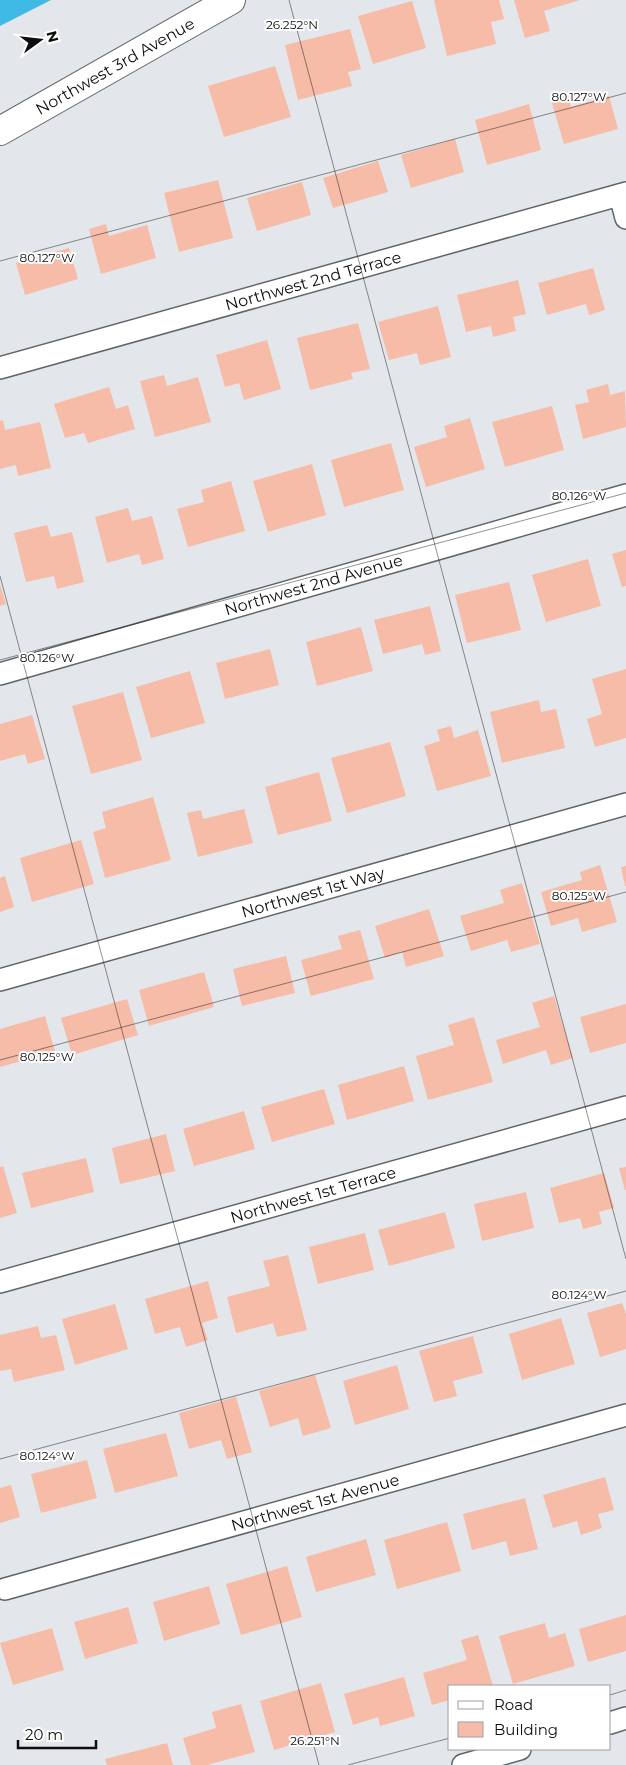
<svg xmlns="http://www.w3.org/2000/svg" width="626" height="1765" font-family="Montserrat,sans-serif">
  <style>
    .water { fill: #3fbae5 }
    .building { fill: #f6bca8 }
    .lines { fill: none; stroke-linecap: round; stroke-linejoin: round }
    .minor-casing { stroke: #626567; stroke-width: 24 }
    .tertiary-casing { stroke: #626567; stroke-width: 30 }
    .minor { stroke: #fff; stroke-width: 21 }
    .tertiary { stroke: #fff; stroke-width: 28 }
    .ticks { fill: none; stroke: #0c0d0e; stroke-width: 1; stroke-opacity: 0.45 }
    .labels { text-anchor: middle; stroke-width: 4; stroke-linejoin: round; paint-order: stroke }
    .street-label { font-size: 16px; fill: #0c0d0e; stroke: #fff }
    .ticks-label { font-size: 12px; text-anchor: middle; fill: #0c0d0e; stroke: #fff; stroke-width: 4; stroke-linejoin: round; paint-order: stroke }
  </style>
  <rect width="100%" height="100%" fill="#e3e6ea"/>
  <path class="water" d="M0,0h51l-51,26z"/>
  <path class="building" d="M434,0h65l5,19 -13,3 5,22 -49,12z
    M514,0h66l-36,11 6,20 -25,7z
    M412,1l14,47 -53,16 -15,-48z
    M350,29l11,40 -13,3 4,14 -54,14 -13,-55z
    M275,66l16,51 -67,20 -16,-51z
    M568,95l3,12 38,-11 9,33 -54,15 -13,-44z
    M529,104l12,46 -54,15 -12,-45z
    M455,139l9,33 -53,16 -10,-33z
    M378,161l10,31 -55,16 -10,-30z
    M218,180l15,58 -54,14 -15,-59z
    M302,182l9,33 -54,16 -10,-33z
    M106,224l3,12 38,-11 9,33 -55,16 -12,-45z
    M69,248l9,31 -53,16 -9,-32z
    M593,268l12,42 -16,5 -3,-11 -39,11 -9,-32z
    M518,280l8,34 -13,3 3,14 -23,6 -2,-11 -25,6 -9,-37z
    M438,306l13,51 -31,8 -3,-12 -28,7 -11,-38z
    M358,323l12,46 -19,4 2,6 -43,11 -13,-52z
    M267,340l14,49 -37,11 -5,-17 -14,4 -9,-32z
    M164,375l3,11 31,-9 13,45 -56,15 -15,-56z
    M608,384l2,11 15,-4 1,36 -43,12 -8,-34 14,-3 -3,-12z
    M109,387l7,22 12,-4 7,24 -47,14 -4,-10 -19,5 -11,-34z
    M552,406l12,44 -59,17 -13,-45z
    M470,418l15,51 -59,18 -12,-40 33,-10 -3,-11z
    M3,420l2,10 35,-8 11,46 -33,8 -2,-11 -16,4v-48z
    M391,443l13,47 -60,17 -13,-47z
    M312,464l14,51 -58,17 -15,-51z
    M231,481l14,50 -57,16 -11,-38 27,-7 -3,-12z
    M128,508l4,13 20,-5 12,43 -22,6 -3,-11 -32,9 -12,-46z
    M47,525l4,12 21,-5 12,50 -27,7 -3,-13 -28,6 -12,-49z
    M626,550v36l-4,1 -10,-33z
    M588,559l13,47 -55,16 -14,-47z
    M509,582l12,48 -54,13 -12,-48z
    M0,584l6,20 -6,2z
    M430,606l11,45 -16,4 -3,-11 -39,10 -9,-34z
    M361,627l12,44 -56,15 -11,-44z
    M270,649l9,36 -54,14 -9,-36z
    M626,669v69l-31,9 -8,-28 15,-5 -10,-35z
    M190,671l15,52 -54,15 -15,-51z
    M123,692l19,68 -51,14 -19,-68z
    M539,700l2,12 15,-3 9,39 -63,15 -12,-51z
    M32,715l13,44 -17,5 -3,-10 -25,7v-37z
    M451,726l3,12 24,-8 13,46 -54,15 -13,-45 16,-5 -3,-11z
    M390,742l16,54 -59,17 -16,-55z
    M319,772l13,49 -54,14 -13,-48z
    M153,797l18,63 -66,18 -12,-46 13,-4 -4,-16z
    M244,809l9,34 -55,14 -11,-44 14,-3 2,9z
    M81,840l13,44 -62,18 -12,-44z
    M600,865l17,57 -35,10 -4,-14 -27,8 -10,-34 41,-12 -2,-8z
    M626,866v20h-1l-4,-19z
    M5,876l9,31 -14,5v-34z
    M522,883l18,61 -29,8 -4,-12 -36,11 -11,-35 44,-13 -4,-13z
    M429,909l15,47 -38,11 -4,-15 -17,6 -10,-32z
    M360,930l14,49 -63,17 -10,-36 41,-11 -4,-13z
    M286,956l9,37 -53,13 -9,-37z
    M204,972l10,35 -65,19 -10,-36z
    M554,996l19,62 -22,7 -5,-15 -43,14 -7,-24 44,-13 -8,-24z
    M127,999l11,36 -66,20 -11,-37z
    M626,1004v39l-36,10 -10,-36z
    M45,1016l10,36 -55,15v-38z
    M474,1017l19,65 -65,18 -12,-44 38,-11 -6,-20z
    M404,1066l10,35 -67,19 -9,-35z
    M324,1089l11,35 -63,18 -11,-35z
    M244,1111l11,38 -61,17 -11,-37z
    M166,1134l9,37 -55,13 -8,-36z
    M86,1158l8,34 -63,16 -9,-35z
    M3,1166l14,47 -17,5v-51z
    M626,1167v23h-1l-6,-22z
    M604,1173l10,35 -15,4 3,12 -19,5 -3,-11 -21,5 -9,-35z
    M526,1192l8,36 -52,13 -8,-37z
    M445,1212l10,36 -66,18 -11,-36z
    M365,1233l9,37 -56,14 -9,-37z
    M288,1255l19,75 -30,7 -4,-14 -37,10 -9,-36 43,-11 -7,-25z
    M208,1281l10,37 -16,5 6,17 -22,7 -6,-20 -25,7 -10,-35z
    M622,1303l4,11v35l-26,8 -13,-44z
    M115,1304l13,45 -53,16 -13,-46z
    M561,1318l14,46 -53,16 -13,-46z
    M38,1326l3,12 15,-3 9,35 -51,12 -3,-13 -11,2v-36z
    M473,1336l10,37 -30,8 4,15 -23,6 -15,-51z
    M397,1365l12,44 -54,16 -12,-44z
    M315,1375l16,53 -28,8 -5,-18 -28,9 -11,-36z
    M236,1397l16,55 -25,7 -6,-19 -32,9 -10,-36z
    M166,1433l12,43 -63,17 -12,-44z
    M87,1460l10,38 -56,15 -10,-39z
    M605,1477l9,33 -16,4 4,14 -21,7 -4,-14 -24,7 -10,-33z
    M11,1485l9,32 -20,6v-35z
    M525,1498l13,51 -28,7 -4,-15 -34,9 -9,-36z
    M447,1522l14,49 -64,18 -13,-49z
    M366,1539l10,36 -60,17 -10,-35z
    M287,1566l15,51 -61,18 -15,-51z
    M209,1586l11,38 -56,17 -11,-39z
    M128,1607l10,36 -53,16 -11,-37z
    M626,1615v36l-38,11 -9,-33z
    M545,1623l4,15 16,-5 10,33 -62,18 -14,-48z
    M52,1628l12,42 -51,15 -13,-42z
    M478,1635l15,51h-43v14l-18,5 -9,-32 44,-13 -6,-20z
    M404,1677l11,39 -35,10 -2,-9 -25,8 -9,-31z
    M321,1683l14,49 -61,18 -14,-49z
    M241,1704l14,48 -48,13h-16l-8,-27 33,-10 -4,-16z
    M167,1743l6,22h-66l-2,-6z"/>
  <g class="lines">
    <g class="minor-casing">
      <g id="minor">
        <path d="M620,195l6,23"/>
        <path id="s1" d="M0,368l626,-175"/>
        <path id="s2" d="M0,674l626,-179"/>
        <path id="s3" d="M0,980l626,-176"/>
        <path id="s4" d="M0,1282l626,-175"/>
        <path id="s5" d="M5,1589l621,-174"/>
        <path d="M610,1723l16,-5"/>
        <path d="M463,1765l57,-16"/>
      </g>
    </g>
    <g class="tertiary-casing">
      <g id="tertiary">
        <path id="s6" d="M0,131l231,-131"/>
      </g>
    </g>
    <use href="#minor" class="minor"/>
    <use href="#tertiary" class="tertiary"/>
  </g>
  <path class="ticks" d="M289,0l337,1259M0,261l626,-168M0,576l319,1189M0,660l626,-167M0,1060l626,-168M0,1459l626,-168M610,1695l16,-5M348,1765l102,-27"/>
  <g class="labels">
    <g class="street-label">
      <text dy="6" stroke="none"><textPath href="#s6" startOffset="132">Northwest 3rd Avenue</textPath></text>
      <text dy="6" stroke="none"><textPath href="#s1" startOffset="325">Northwest 2nd Terrace</textPath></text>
      <text dy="6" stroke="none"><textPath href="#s2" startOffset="326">Northwest 2nd Avenue</textPath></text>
      <text dy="6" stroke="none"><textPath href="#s3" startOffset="325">Northwest 1st Way</textPath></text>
      <text dy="6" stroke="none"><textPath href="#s4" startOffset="325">Northwest 1st Terrace</textPath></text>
      <text dy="6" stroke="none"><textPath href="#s5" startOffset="322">Northwest 1st Avenue</textPath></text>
    </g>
  </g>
  <g class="ticks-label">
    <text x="292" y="29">26.252°N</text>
    <text x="579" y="101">80.127°W</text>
    <text x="47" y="262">80.127°W</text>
    <text x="579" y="500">80.126°W</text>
    <text x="47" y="662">80.126°W</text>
    <text x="579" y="900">80.125°W</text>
    <text x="47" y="1061">80.125°W</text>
    <text x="579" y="1299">80.124°W</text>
    <text x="47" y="1460">80.124°W</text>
    <text x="315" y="1745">26.251°N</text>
  </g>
  <rect x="448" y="1685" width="162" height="65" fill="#ffffff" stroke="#9e9e9f"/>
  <rect x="458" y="1701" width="25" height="8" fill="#ffffff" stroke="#9e9e9f"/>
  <text x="494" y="1710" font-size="15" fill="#0c0d0e">Road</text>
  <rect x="458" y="1722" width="25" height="15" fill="#f6bca8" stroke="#9e9e9f"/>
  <text x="494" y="1735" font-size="15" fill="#0c0d0e">Building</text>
  <g transform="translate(40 40) rotate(75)" stroke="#ffffff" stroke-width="4" paint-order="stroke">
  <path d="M0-4L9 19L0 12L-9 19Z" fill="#0c0d0e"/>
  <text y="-8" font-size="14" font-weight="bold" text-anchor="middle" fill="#0c0d0e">N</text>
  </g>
  <path d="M18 1740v8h78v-8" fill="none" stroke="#0c0d0e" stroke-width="2.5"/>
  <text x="25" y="1740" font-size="15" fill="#0c0d0e" stroke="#ffffff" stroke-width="4" paint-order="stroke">20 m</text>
</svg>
